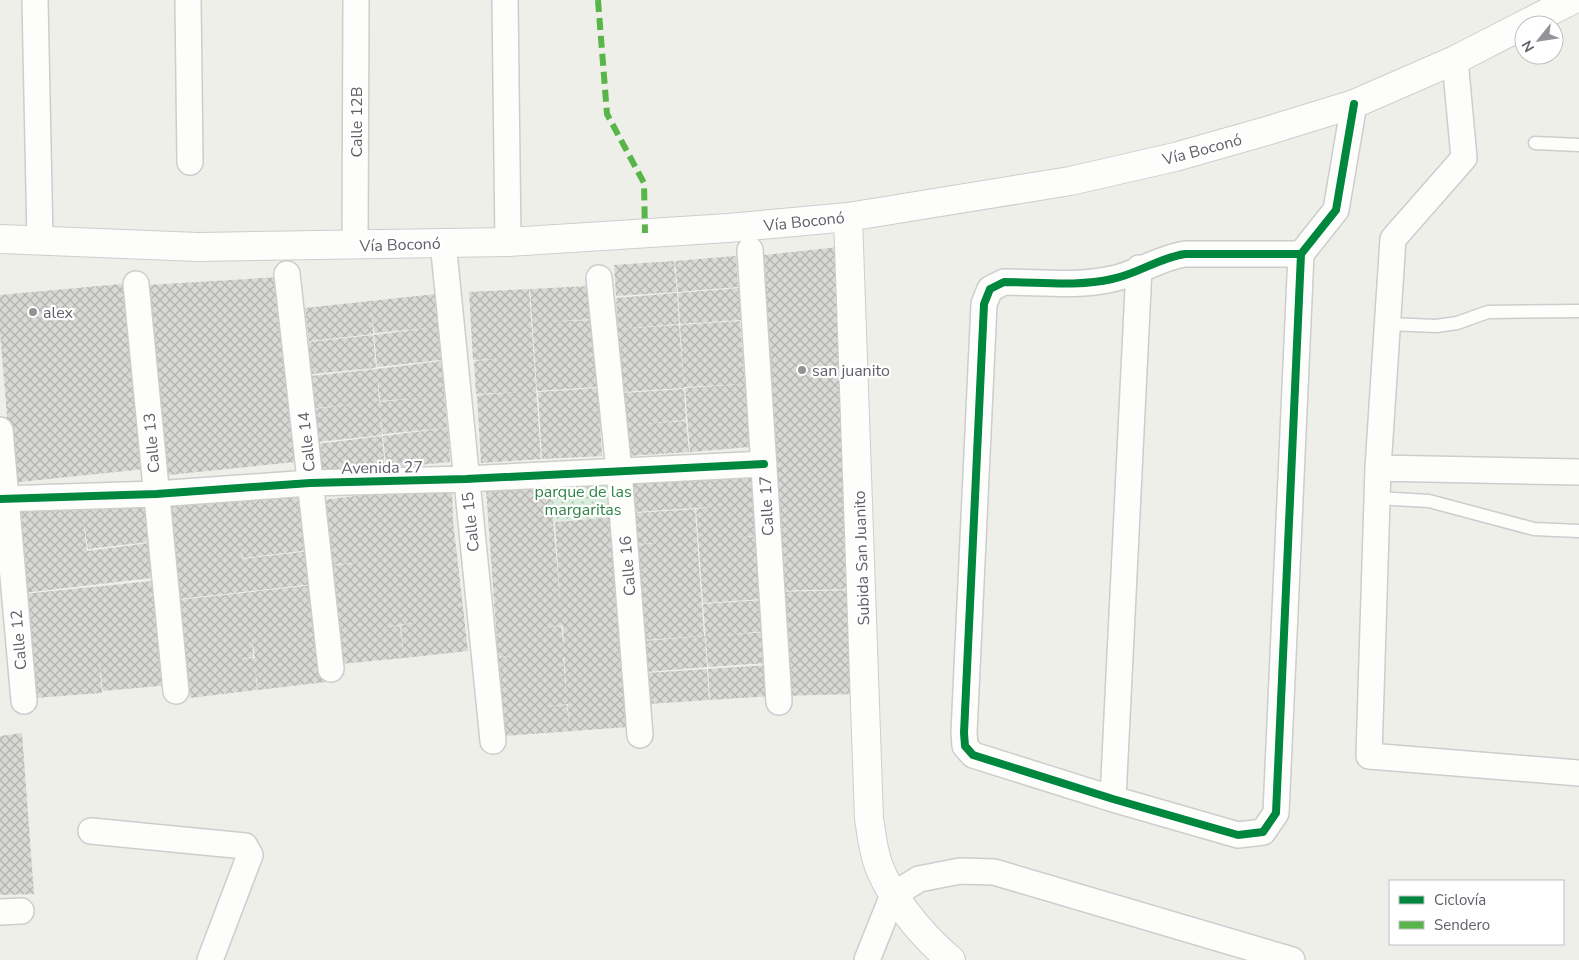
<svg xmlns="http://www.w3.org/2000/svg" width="1579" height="960" font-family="'Nunito Sans',sans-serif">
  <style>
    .grass { fill: url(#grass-dots) }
    .building { fill: url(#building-cross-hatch); fill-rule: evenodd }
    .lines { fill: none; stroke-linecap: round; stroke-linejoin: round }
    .lane-casing { stroke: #cccdcc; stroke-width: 15 }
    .street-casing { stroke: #cccdcc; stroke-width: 28 }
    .secondary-casing { stroke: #cdcdcd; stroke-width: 30 }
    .lane { stroke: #fdfdfc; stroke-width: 12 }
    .street { stroke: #fdfdfc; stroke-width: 25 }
    .secondary { stroke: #fdfdfc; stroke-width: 28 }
    .quiet { stroke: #58b549; stroke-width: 6; stroke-dasharray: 12 6; stroke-linecap: butt }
    .cycleway-casing { stroke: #fff; stroke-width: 11 }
    .cycleway { stroke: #00873e; stroke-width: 8 }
    .poi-dot { fill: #919396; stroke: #fff; stroke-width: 2 }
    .labels { text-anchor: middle; stroke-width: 4.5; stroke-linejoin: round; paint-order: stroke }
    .street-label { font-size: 16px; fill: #5f6168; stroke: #fff }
    .poi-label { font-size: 16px; fill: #5f6168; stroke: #fff; text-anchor: start }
    .park-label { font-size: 16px; fill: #318448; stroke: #fff }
  </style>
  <defs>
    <pattern id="grass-dots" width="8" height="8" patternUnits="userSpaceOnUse" patternTransform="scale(1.25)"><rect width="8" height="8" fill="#d7ecda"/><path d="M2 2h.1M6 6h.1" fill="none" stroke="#b2c3b5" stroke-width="1.8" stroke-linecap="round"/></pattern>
    <pattern id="building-cross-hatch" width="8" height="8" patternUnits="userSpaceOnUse" patternTransform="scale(1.25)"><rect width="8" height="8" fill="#d8d8d4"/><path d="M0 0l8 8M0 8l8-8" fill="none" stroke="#b2b3b0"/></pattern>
  </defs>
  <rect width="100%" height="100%" fill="#efefea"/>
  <path class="grass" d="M612,479l4,38 -62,4 -4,-37z"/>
  <path class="building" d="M839,247l13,342 -80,2 -1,-34 26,-1h-26l-17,-300z
    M736,256l2,31 -60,5 -3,-31z
    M674,261l3,31 -61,4 -2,-31z
    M281,277l14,185 -136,14 -12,-191z
    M132,283l13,186 -135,14 -5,-36 2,-32 -7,-82v-38z
    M590,286l2,33 -44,3 44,-2 5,67 -60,4 -7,-102z
    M739,288l2,32 -61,4 -2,-31z
    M529,289l12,170 -60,4 -4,-68 43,-3 -44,2 -2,-33 21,-2 -22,1 -4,-68z
    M677,293l2,31 -61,5 -2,-31z
    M436,294l5,66 -64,7 -3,-32 54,-7 -54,5 -2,-25 1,26 -64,7 -4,-33z
    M740,321l5,63 -61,3 -4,-62z
    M679,325l5,63 -61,4 -5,-63z
    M373,335l3,33 -65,6 -3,-32z
    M442,361l5,67 -64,6 -3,-25 2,26 -65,7 -3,-33 36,-4 -35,3 -4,-32 66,-7 2,33 42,-4 -41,3 -3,-32z
    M746,384l4,63 -60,5 -5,-64z
    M598,388l4,68 -60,3 -4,-67z
    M684,389l2,31 -44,4 44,-3 3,31 -61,4 -5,-63z
    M448,428l2,34 -64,6 -3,-32z
    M382,436l3,33 -64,7 -4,-32z
    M754,472l5,63 -21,3 21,-2 5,63 -61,4 -7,-94 15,-2 -76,5 -3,-31z
    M303,484l7,66 -67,8 -2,-10 1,11 69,-8 3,33 -135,15 -13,-98z
    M452,484l1,37 15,130 -64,7 -3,-33 15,-2 -15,1 -8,-74 8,75 -17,2 16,-1 4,32 -64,6 -10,-98 33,-4 -33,3 -7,-65z
    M550,484l10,116 -5,-78 61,-5 12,210 -125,9 -6,-78 14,-2 -13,1 -12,-168zM563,625l1,23 -3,-22 -21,2zM563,657h1l3,43zM568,704l1,23 -2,-22 -22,2z
    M151,497l5,44 -68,8 -5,-31 4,33 70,-9 3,35 -137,16 -9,-86z
    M695,509l9,127 -61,4 -7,-95 22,-2 -21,1 -2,-31z
    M162,580l8,105 -67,6 -4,-32 3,34 -68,5 -11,-104z
    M314,585l12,97 -68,8 -3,-24 2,24 -67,8 -12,-98zM252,638l3,20 -15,1 13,-2z
    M854,590l2,104 -75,2 -8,-104z
    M764,600l2,31 -44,4 44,-3 3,31 -61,4 -5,-63z
    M705,636l2,31 -61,5 -2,-31z
    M769,665l2,31 -61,4 -2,-31z
    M707,669l2,31 -61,4 -2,-31z
    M22,733l12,161 -34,1v-159z"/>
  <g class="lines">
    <g class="lane-casing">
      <path id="lane" d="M1535,143l44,2
        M1388,324l48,2 21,-3 31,-11 91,-1
        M1377,498l52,3 105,28 45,2"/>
    </g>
    <g class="street-casing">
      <path id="street" d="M35,0l5,240
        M188,0l2,162
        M505,0l3,242
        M1455,60l9,98 -71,81 -15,229 -9,288 210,17
        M443,242l50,499
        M355,245l1,-245
        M750,250l29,452
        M1301,254h-116c-27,4 -47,20 -73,25 -34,8 -73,3 -108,3l-14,7 -6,15 -20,429 1,13 8,9 140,44 125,36 25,-3 13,-19 25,-559 35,-44 18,-106
        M287,274l44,395
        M599,278l20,193 21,264
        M136,284l40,407
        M0,430l24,271
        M1378,468l201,4
        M0,499l156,-5 154,-11 156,-4 298,-15
        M1113,799l26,-531
        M91,831l154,15 5,9 -40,105
        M0,912l21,-1
        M867,960l26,-65 26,-16 41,-8 34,1 298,88"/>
    </g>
    <g class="secondary-casing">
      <path id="secondary" d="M848,217l21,602c2,11 3,23 6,34 8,37 47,83 76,107
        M0,239l198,8 310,-5 220,-14 120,-11 222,-36 105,-24 95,-27 84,-26 101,-44 117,-60"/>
    </g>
    <use href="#lane" class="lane"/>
    <use href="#street" class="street"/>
    <use href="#secondary" class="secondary"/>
    <path class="quiet" d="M598,0l9,114 37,69 1,50"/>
    <g class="cycleway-casing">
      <path id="cycleway" d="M1301,254h-116c-27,4 -47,20 -73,25 -34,8 -73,3 -108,3l-14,7 -6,15 -20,429 1,13 8,9 140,44 125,36 25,-3 13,-19 25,-559 35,-44 18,-106
        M0,499l156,-5 154,-11 156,-4 298,-15"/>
    </g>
    <use href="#cycleway" class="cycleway"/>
  </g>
  <g class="poi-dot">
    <circle cx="33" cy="312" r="5"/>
    <circle cx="802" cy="370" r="5"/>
  </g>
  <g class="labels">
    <g class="street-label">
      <text transform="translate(356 122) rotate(-90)" y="6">Calle 12B</text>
      <text transform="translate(1202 149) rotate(-15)" y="6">Vía Boconó</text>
      <text transform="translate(804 221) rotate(-6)" y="6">Vía Boconó</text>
      <text transform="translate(400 244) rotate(-2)" y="6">Vía Boconó</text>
      <text transform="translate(306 442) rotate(-96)" y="6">Calle 14</text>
      <text transform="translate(151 443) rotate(-95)" y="6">Calle 13</text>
      <text transform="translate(382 467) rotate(-1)" y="6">Avenida 27</text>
      <text transform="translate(766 506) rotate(-93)" y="6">Calle 17</text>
      <text transform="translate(470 522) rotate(-96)" y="6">Calle 15</text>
      <text transform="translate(861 558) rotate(-92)" y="6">Subida San Juanito</text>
      <text transform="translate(627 566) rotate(-95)" y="6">Calle 16</text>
      <text transform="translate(18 640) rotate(-95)" y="6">Calle 12</text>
    </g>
    <g class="poi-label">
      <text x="43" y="318">alex</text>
      <text x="812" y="376">san juanito</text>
    </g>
    <g class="park-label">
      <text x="583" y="497">parque de las<tspan x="583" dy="18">margaritas</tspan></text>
    </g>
  </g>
  <rect x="1389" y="880" width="175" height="65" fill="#ffffff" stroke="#bfc0c3"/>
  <rect x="1399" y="896" width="25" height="8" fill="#00873e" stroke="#bfc0c3"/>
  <text x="1434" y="905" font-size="15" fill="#5f6168">Ciclovía</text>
  <rect x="1399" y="921" width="25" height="8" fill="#58b549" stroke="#bfc0c3"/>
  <text x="1434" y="930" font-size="15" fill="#5f6168">Sendero</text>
  <g transform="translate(1539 40) rotate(240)"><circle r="24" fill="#ffffff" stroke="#bfc0c3"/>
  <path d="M0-4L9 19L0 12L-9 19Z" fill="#919396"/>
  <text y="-8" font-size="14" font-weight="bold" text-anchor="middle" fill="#5f6168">N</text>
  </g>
</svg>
